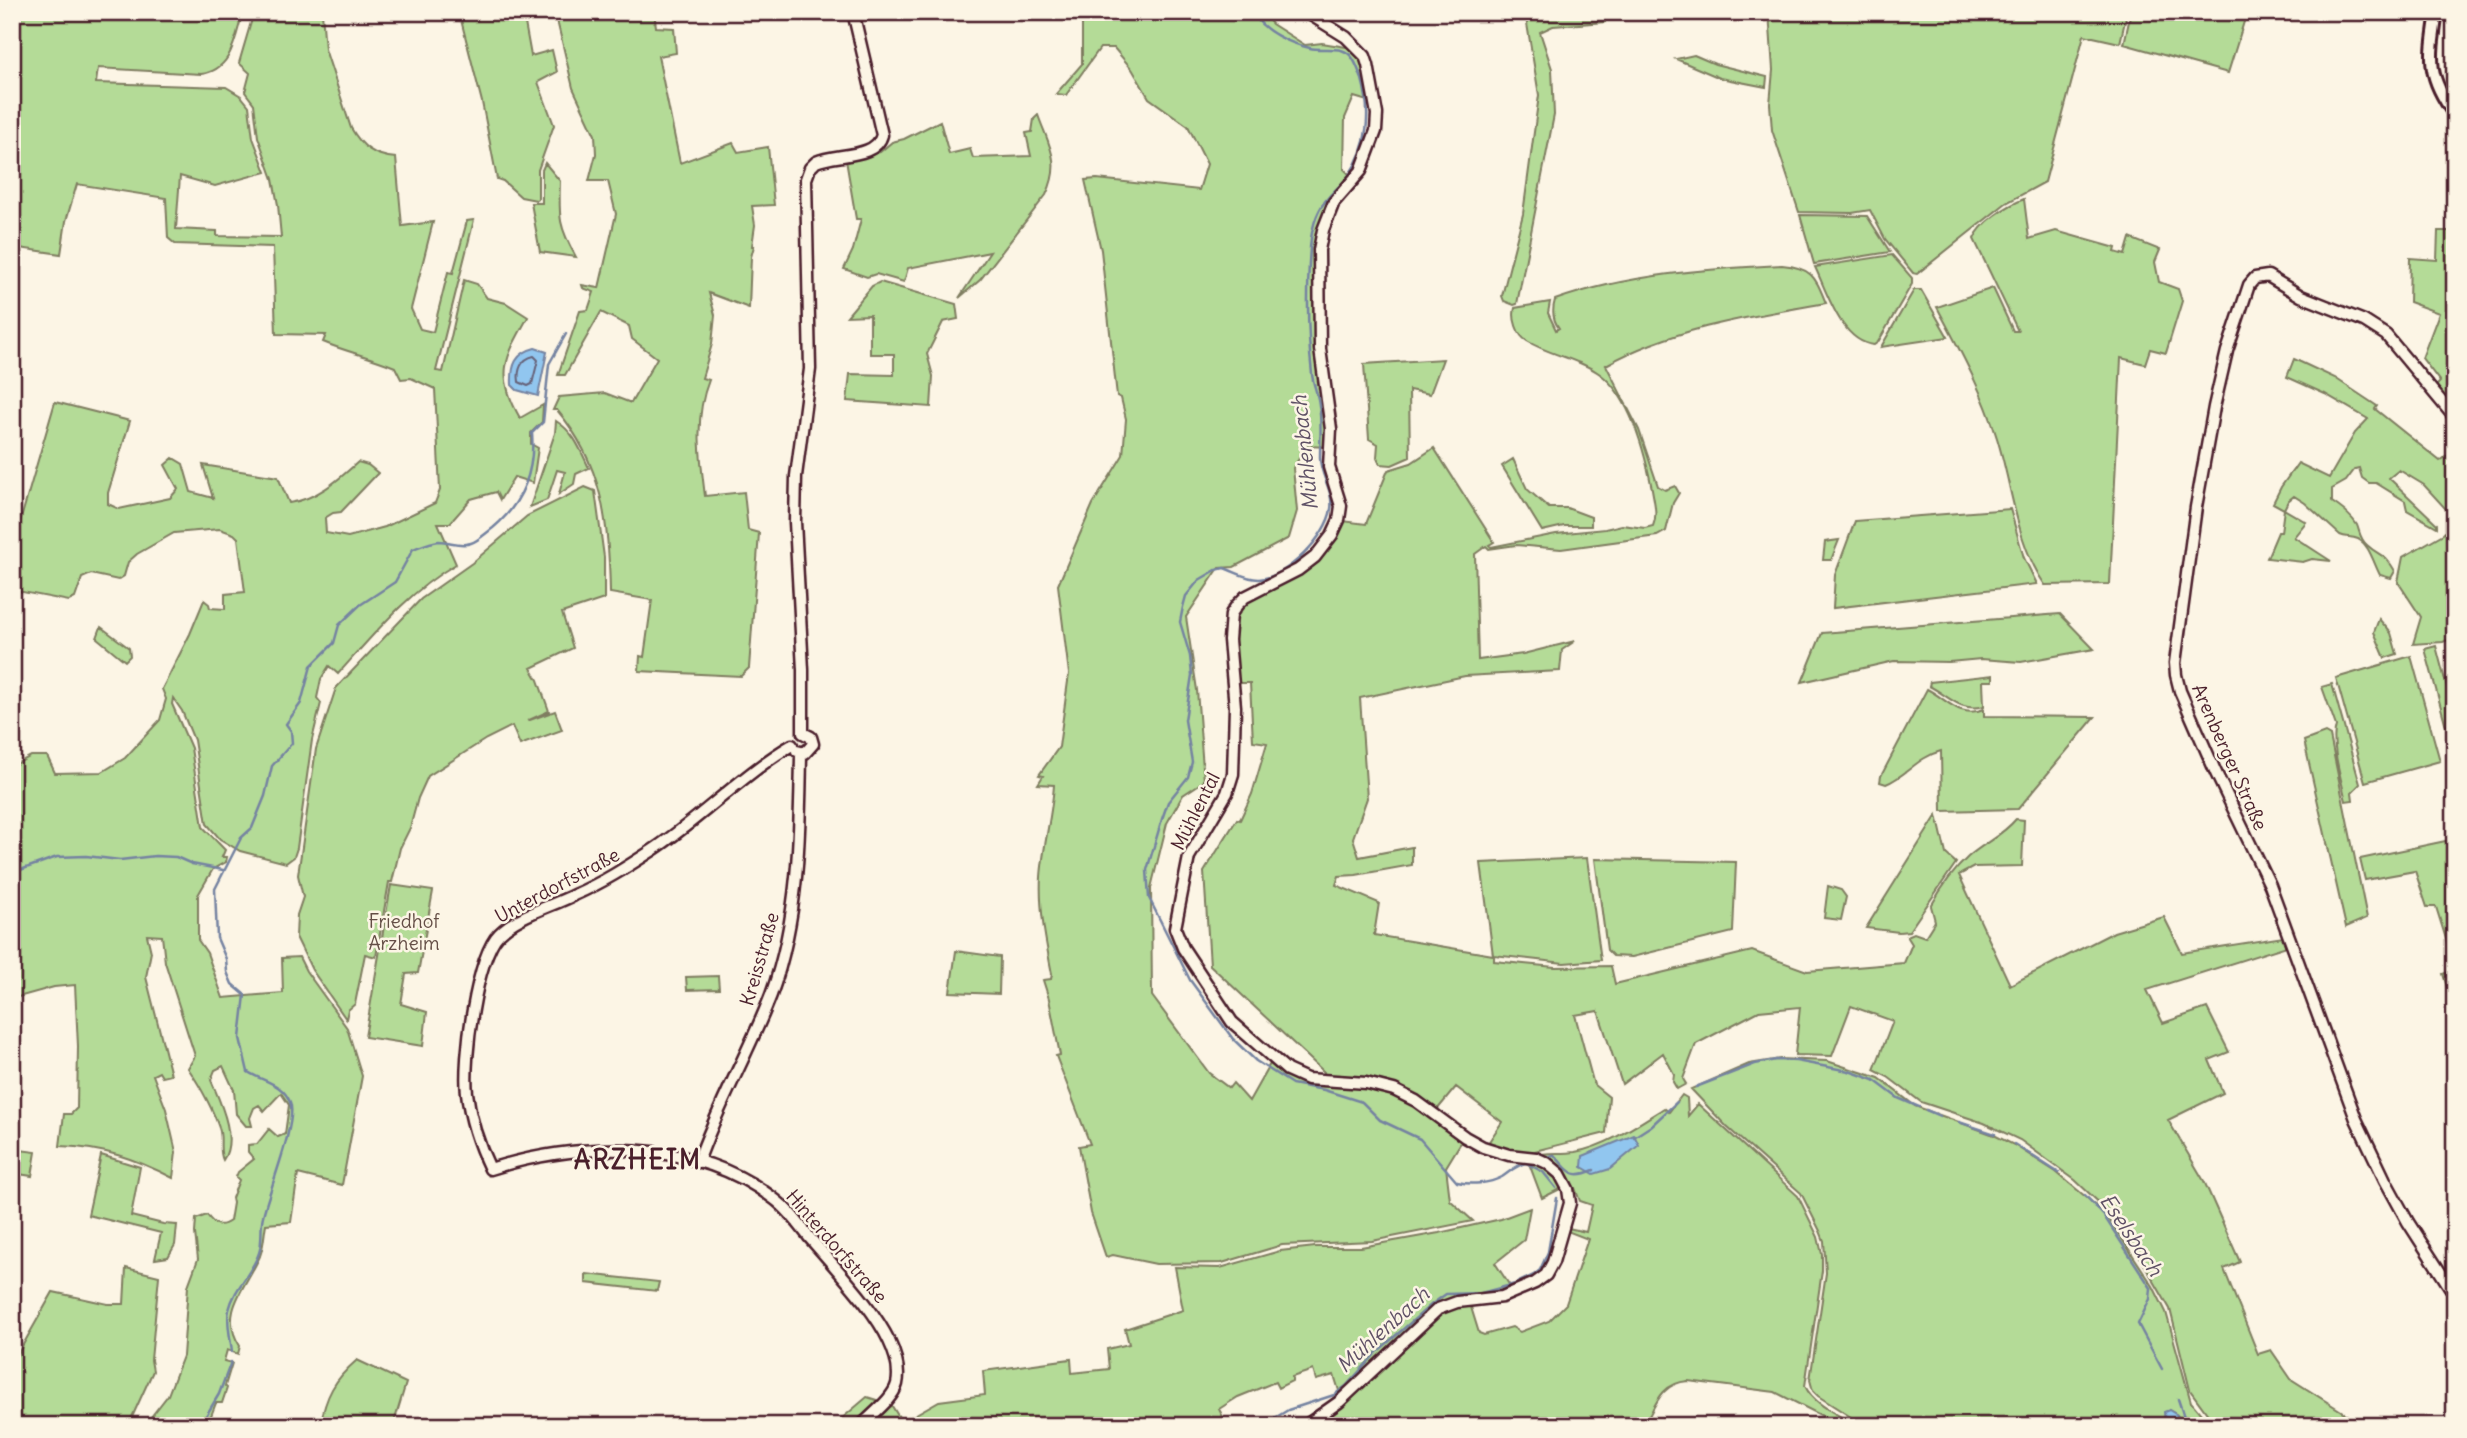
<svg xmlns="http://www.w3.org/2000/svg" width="2467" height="1438" font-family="Delius,sans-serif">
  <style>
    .green { fill: #b4db97; stroke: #7f7d61; stroke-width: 2 }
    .water { fill: #91c6ef; stroke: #7583a1; stroke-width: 2 }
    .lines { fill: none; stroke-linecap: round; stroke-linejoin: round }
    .shore { stroke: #666279; stroke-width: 2 }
    .stream { stroke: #7583a1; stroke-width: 2.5 }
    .tertiary-casing { stroke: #4a1f2b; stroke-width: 15 }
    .secondary-casing { stroke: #4a1f2b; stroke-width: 16 }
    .tertiary { stroke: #fcf5e5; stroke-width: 10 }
    .secondary { stroke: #fcf5e5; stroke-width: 10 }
    .labels { text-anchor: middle; stroke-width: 5; stroke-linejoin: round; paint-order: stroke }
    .street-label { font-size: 19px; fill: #4a1f2b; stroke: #fcf5e5 }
    .park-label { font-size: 19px; fill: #644e46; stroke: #fcf5e5 }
    .water-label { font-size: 21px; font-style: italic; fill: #5f5166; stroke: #fcf5e5 }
    .district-label { font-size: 26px; font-weight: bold; letter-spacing: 2px; fill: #4a1f2b; stroke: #fcf5e5 }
  </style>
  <rect width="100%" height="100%" fill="#fcf5e5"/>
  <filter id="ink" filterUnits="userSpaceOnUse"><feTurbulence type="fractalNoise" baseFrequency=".0143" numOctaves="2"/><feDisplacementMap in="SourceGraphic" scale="14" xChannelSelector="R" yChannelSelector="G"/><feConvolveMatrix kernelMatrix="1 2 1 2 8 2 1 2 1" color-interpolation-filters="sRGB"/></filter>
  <g filter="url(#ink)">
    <path class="green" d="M12,12h231c-8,25 -10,58 -42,62l-103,-6 -2,15 130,4 15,9 8,10 4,32 13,34 -51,14 -35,-10 -4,53 41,2v5l64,1 -3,-32 -5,-26 -15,-42 -4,-33 -9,-12 5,-19 -11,-10 15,-51h68l3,37 26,79c11,19 22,28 45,30l6,68 31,-4 -22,87 9,20 13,3 15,-60 5,1 14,-52 7,-1 -38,151 7,1 21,-92 13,4 10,14 19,5 22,14c-23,41 -33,58 -8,101l23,-13 -1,17 -11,11v11l7,4 -5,35 -19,-6 -14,23 -4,-8 -25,7 -21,24h-12l18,41c-48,28 -81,69 -118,110l-9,-8 -8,13 -4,19 4,5 -9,37 -15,108 -3,9 -8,6 -46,-12 -20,-12 -13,-15 -13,-84 -12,-29 -9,-13 -1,6 19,44 12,79 22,23 -3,7h5l-1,5 -13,7 -15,26v45l9,13 16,45 60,-5 -1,-35 17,-1 7,14 41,57 15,48 -20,109 -44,-11 -7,48 -25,2c-2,10 -2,22 -6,32 -14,31 -42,57 -20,90l-2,8 -11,-4 -3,11 8,2 -7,23 2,2 -5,15h-6l-9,23h-63l24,-31 15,-39 5,-70 10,-27 -3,-26 1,-14 11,-4c7,10 13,13 23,6l3,-18 -1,-5 7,-18 -3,-3 2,-5 16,-13 -6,-7v-7l9,-1 12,-15 9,8 7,-3 4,-29 -8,-12 -17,18 -5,-6 -5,3 -4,10 2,8h-6l-10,-12 -2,-24 -11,-24 -8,4 -4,10c9,22 27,58 12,80 -5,-10 0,-22 -4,-32 -7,-21 -19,-42 -31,-60l7,-12 -30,-94 -3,-26 -15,-1 4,17 -5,25 25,98 -9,2 -3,-5 -6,3 13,34 10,43 -3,26c-39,-20 -69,-30 -113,-32l4,-32h7l6,-6 1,-62 -3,-61 -21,2 -36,10 -6,53v-284l19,-10h16l8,17 47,-1 23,-14 35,-38 6,-21 -4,-10 28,-55 14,-34 5,4 1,4 15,1v-15l20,-2 -7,-54 -4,-4 -14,-5 -46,4 -37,21 -9,8 -4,14 -6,4 -27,-6 -9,4 -7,20 -6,3 -57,-11v-37l3,-14 40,-137 75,19 -22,72v11l11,5 51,-11 8,-9 -13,-24 8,-7 10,6 8,28 22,6 -10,-33 75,12 11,26c28,-4 48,-22 69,-41l10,3 10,8 -37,39 -8,1 -8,5 1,15 22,4 37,-10 50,-24 5,-13 -5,-101 -24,-11 -10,1 -6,-12c-24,-10 -48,-15 -72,-25l3,-7 -50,-1 -3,-87 -98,-3 -7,-6 -2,-40 -89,-14 -11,37 -5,33 -49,-7z
      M461,12h62l8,44 21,-6 5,22 -19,10 16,43 -16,45v29l-2,1 -15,-3 -18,-16 -6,-2 -15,-77 -22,-86z
      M555,12h99l2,15 18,1 2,25 -18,3 22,107 53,-20 5,9 30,-5 6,58 -22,1 3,19 -3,21h2l-3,11 -2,51 -40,-15 6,22 -3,29 -10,34 7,2c-15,38 -9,76 -4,116l39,-4 4,38 11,3 -10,135 -8,8 -102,-5 1,-15 4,1 8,-57 -42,-7c-1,-69 -7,-129 -53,-183h-4l6,-13 46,-4 26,10 26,-45 -25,-19 -3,-13 -28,-14 -36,63h-7l22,-64 8,-1 6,-18 -11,-4 -1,-3 17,3 17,-74 -8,-33h-19l7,-27 -1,-19 -22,-47z
      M1082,12h180l10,12 33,21 17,-2 30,5 11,12 8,42 -17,-5 -9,21 -1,51 10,10 -16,14 -21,49 11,182v23l-21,-1 -14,22 4,43 -8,27 -55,29 -15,1 -33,49 11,73 7,91 -21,14 -16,28 -16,65 1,108 57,77 20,15 4,-5 16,18 22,-39 29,19 48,3 49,10 66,45 -17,28 4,33 23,21 -101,20 -90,4 -60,18 -66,1 -43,-9 -7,2 -15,-44 -12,-67 11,-2 -34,-88 4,-1 -11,-56 -6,-19 8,-1 1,-5c-6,-31 -13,-65 -11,-97 2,-31 11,-61 13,-92l-16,-1 5,-8 -4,-1 20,-28 10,-73 -11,-89 35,-81 30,-49 3,-36 -5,-21 -4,-2 -16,-146 -16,-70 12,-1 102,11 8,-26 -19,-38 -39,-28 -17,-29 -18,-21h-14l-34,47 -10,-1 26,-30z
      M1525,12h79l1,10 -52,4 -13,6 12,37 2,46 -37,189 -3,1 -10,-4 -2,-5 21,-82 16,-119z
      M1769,12h358l-7,31 -36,-8 -39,147 -39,21 -89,71 -4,-1 -28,-34 -15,-29 -18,3 -53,-1 -27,-82 -2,-26 3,-34z
      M2131,12h116l-19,61 -104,-29z
      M1694,55l21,9 52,13 -1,10 -46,-9 -44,-19z
      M1038,115c11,31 24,47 8,80l-66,85 -21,18 31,-46 -82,16 -4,14 -28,-8 -9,3 -23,-8 9,-19 8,-31h-5l-10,-59 34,-8 12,-10 12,-3 36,-18 9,33 21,-5 3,9 58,-2 -5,-23 6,-1 2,-13z
      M545,163l15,18c-1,36 -2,44 16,76l-36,-5 -9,-49h11v-33z
      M2024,199l5,40 27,-8 60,17 -1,4 10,3 5,-17 30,12 -5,12 4,20 19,7 4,12 -16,52 -16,-4 -5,15 -24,-6 -11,226 -65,1c-29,-42 -33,-99 -48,-147 -14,-46 -37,-88 -60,-131l56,-19 20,43h5l-44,-92c7,-17 33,-33 50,-40z
      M1800,215l67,1 23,36 -76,12z
      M2438,231h17v178l-19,-23 4,-4 -18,-24 17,-45 -30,-11 1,-44 27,2z
      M1892,255l20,23v6l-34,58 -4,3c-33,-3 -47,-53 -59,-78z
      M1782,265c31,3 33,12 44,38 -74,13 -153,25 -220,62l33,65 19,56 7,4 10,-4 4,7 -6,10 -7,28 -9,5 -96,13 -45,-4 -27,4 -3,-3 -11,8 3,106 45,-6 52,-13 -13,9 -2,21 -95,5 -105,22 7,100 -14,40 6,19 53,-10v18l-56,10 -17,1 -3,9 43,18 -5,32 119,20 -12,-92 106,-5 14,102 -37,3 -70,-8v6l61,6 56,-1 4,18 137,-33 55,20 97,-8 8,-19 -5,-8 7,-3 11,4 10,-16 -4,-15c10,-18 22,-35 37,-49 16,-14 35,-22 48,-38l8,1 -2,46 -48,1 -15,8 51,110 104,-53 50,-15 18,36 101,-16 4,9 -140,44 16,33 44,-15 22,44 -20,8 14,33 -55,27 36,61 36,81 -16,7 34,85 13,-4 20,29 55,35 10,12h-138l-4,-3 -24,-33 -20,-81 -38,-66 -23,-31 -34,-32 -55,-40 -36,-17 -63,-21 -33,-25 -14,-7 19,-49 -42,-15 -19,50 -37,-1 5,-48 -41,4 -63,33 -13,35 3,5 -9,5 -4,-7 1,-8 -11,-21 -41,31 -24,-73 -23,4 19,70 15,12 -3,36 -83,21 -19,-3 -16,-8 14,-21 -46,-35 -19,23c-10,-6 -19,-14 -29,-19 -23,-14 -57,-16 -84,-15v-4l-114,-107 -6,-93 33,-53 3,1 12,-26 15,-51 -14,-2 -3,-58h-11l-7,-38 3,-31 10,-12 47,-25 51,-56 23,3 22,-54 23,-7 23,-15 60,94 -5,3 2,2 65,-13 49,-5 17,-4 23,3 8,-2c5,-11 1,-25 -1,-37 -7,-36 -21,-92 -52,-115 -22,-16 -51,-19 -73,-33 -10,-6 -15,-23 -12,-33l35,-6 -2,11 8,17 3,-2c-7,-9 -7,-18 -4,-28 73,-26 151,-31 227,-35z
      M880,282l76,22 2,15 -15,3 -16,32 6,22 -2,31 -84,-6 3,-27 44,1v-21h-24v-39l-23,1 25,-30z
      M1914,290h7l27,47 -67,10z
      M1443,359l-13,35 -21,-4 1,67 -18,8 -12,-1 -3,-7 1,-13 -9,-5 -5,-75z
      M2294,359l41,19 42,28 -2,3 65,52 15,-11v69l-31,-34 -25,-15 -10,8 48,46v3l-30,-17 -2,-9 -29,-18h-7l-7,-5 -3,-10 -4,1 -9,12 -14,8v13c9,6 19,13 25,23 3,8 3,14 10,20 13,12 18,8 28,26l-4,7 -11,-3c-6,-11 -11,-31 -22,-36 -7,-3 -12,-1 -18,-4l-35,-32 -11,-7 -6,5 -4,8 22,13 -12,15 37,24 -19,-2 -9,3 -36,-4 11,-26h3l3,-23 -11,-6 8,-16 17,-24 31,15 26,-45 13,-14 -43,-25 -38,-17z
      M556,421c18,11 24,28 33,47l-13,6 -2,10 -15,10 6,-22 -8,-2 -10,30 -17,7 25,-74z
      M1513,459l14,30 22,19h18l24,9v9h-27l-22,5 -40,-65z
      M585,487l10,4 9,66v42l-42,14 11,35 -42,20 7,12 11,31 -22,10 28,-10 7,19 -42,15 -8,-19 -26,13 -58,37 -10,22 -8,30 -10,20 -8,34h-3l-13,75 -11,-3 -10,50 -7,6 -2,9 -34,-49 -16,-33 1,-22 6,-18 -5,-22 18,-126 20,-61 85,-89 51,-36 55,-47z
      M2010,509l14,49 13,26 -204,24 2,-33 20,-54z
      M2455,523v14l-8,6 8,4v90l-12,5 -30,2 8,-27 -23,-35 5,-25 40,-23z
      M1839,540l-8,20h-8l2,-18z
      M2060,614l34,35 -73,13 -40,-3 -32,3 -55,-1 -92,21 20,-49z
      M2379,619l12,14 6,21 -12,4 -11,-26z
      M101,627l28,21 1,8 -5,5 -28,-23z
      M2436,646l19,72v6l-9,2 -21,-77z
      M2411,656l29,105 -75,21 -29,-104z
      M1993,675v6h-10l1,25c-24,7 -36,-11 -55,-20l1,-4z
      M2332,684l28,100 -8,8 1,8 -7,1c-4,-19 -16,-58 -10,-75l-14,-39z
      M1927,689c20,10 32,30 57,20v7l111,1 -77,92 -76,2 -1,-60c-23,6 -35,25 -55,33l-6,-2 1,-6z
      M2325,733l5,3 37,182 -21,9 -42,-186z
      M1937,815l9,39 10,9 -47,68 -10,1 -33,-4z
      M2455,839v101l-8,2 -11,-35h-9l-12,-36 -50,9 -5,-21z
      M1595,859l141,3 -3,70 -101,25 -19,-1 -6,-6z
      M391,885l42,6 -15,82 -12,1 -5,30 26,8 -4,34 -58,-9z
      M1828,886l13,4 5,7 -5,23 -17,-2z
      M956,951l44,6 -1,37 -49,-2z
      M2455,970v30h-4l-8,-26z
      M718,976l1,13 -32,1 -1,-13z
      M1780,1059l47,2 52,17 36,28 79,29 20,10 42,27 49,41 48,73 13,26 25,90 20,24h-30l-4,-11 -8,-5 -6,9 2,7h-300l-47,-30 -5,-5 -3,-11 16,-107 -2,-32 -4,-10 -19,-38 -74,-66 -36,-38 58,-25z
      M1682,1095l5,3 1,18 10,-12 100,92 20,41 4,17v17l-17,115c9,19 34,29 52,40h-15l-67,-34 -87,-11c-27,2 -32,23 -44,45h-332l36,-24 94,-90 8,-4 20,-4 9,29 5,2 28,-8 8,5 29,-11 17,-17 22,-65 -21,-8 1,-3 18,4 6,-27 -12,-4 -5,-13 -6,1 -4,-11 -35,-22c15,-4 30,-2 45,-4 32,-6 62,-27 89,-44l5,4z
      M12,1149l24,3 -4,24 -20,-3z
      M101,1155l39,12 -9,49 32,8 14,1 -2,20 -7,12 -13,2 6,-26 -73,-18z
      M1527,1158l25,11 12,18 -22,11z
      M1530,1208l-6,32 -29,23 17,26c-23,10 -49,3 -71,15l-100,93 -7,-22 -18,5 -3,-10 -21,7v4l-14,7 -3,-6 -37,15 -19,12 5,10 -9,7h-346l21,-23 12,19 37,-21 46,-6 -2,-24 88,-12 1,14 37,-4 -2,-20 22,-5 -4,-15 58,-19 -8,-43 45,1 60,-17 35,-4h46l78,-14 62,-14z
      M126,1268l33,8 -8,84 2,11 -25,55h-116v-62l41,-72 55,12h16z
      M586,1274l73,8 -2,9 -71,-8z
      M357,1360l49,23 -13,43h-73c6,-31 14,-46 37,-66z
      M867,1397l13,4 -24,25h-23z"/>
    <path class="water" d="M535,348l12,4 -9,44 -21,-6 -5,-5c-1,-19 3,-32 23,-37z
      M1634,1135l5,10 -29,24 -16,5 -12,-7 1,-11z
      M2169,1410l8,5 4,11h-16l-1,-14z"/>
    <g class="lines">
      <path class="shore" d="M534,356l4,4 -6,24 -4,2 -9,-4c-2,-12 2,-23 15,-26z"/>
      <path class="stream" d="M1253,12c8,19 38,32 57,36 12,3 30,-3 40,7 6,6 9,17 12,24 9,32 7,67 -13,96 -10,14 -22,19 -30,36 -8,16 -9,34 -10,52 -2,36 -1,75 3,111 1,11 6,20 7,31 3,17 1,35 1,53 0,17 14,33 11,51 -4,27 -44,69 -72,70 -14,0 -23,-7 -35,-11l-8,2 -17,10 -13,16 -3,11 -3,15 10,34 2,19 -7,45 7,42 -4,15 -20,25 -6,17 -15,51 2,28 41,82 43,59 23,22 36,23 32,6 38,12 18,18 40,19 37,43c14,3 32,2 45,-5 8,-5 14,-12 24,-14l17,9 13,16
        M12,873l45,-16 29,-1 34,4 35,-4 21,1 16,7 31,6
        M1696,1087l59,-23 21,-4 20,1 53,10 25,9 24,18 21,9
        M1926,1110l14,6
        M1959,1122l36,12
        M1634,1137l17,-11 26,-24
        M2014,1144l45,29
        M1543,1158l11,-3c16,16 16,25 40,15
        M2085,1195l19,21 47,72 -1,11 -12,25 24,45
        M232,1352c-1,-12 -6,-30 -3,-42 5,-22 24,-38 30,-57 4,-11 1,-26 4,-37 5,-23 35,-96 27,-114 -8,-19 -26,-20 -42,-30l-8,-34 5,-43 -13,-11 -5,-12 -1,-13 -9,-21 -2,-49 26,-51 11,-10 13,-32 7,-30 20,-23 -1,-12 -5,-7 15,-21 10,-37 23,-23 5,-18 21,-20 35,-23 18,-33c8,-3 17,-7 26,-8 11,0 21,6 32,2 7,-2 15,-10 22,-15 30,-25 42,-56 39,-95l11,-11 6,-58 17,-30
        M2178,1399l6,18 -1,9
        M200,1426l19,-32 12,-32
        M1262,1426l26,-16 46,-15 12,-9 32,-35 54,-47 14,-10 35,-1 34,-9 19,-9 6,-5 8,-18 9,-54"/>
      <g class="tertiary-casing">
        <path id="tertiary" d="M2455,418l-69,-83 -22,-14 -63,-25 -33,-20 -13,2 -6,7 -22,66 -13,56 -18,100 -21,156 1,12 4,16 36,82 54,112 86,234 29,61 23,42 47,73
          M803,733v-63l-8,-148 1,-46 14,-107 -4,-190 4,-11 6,-6c19,-9 60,-3 66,-27l-29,-123
          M792,745c-48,28 -92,74 -139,105 -26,17 -51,33 -79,45 -24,12 -56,20 -75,39 -23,23 -36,127 -32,159 3,26 12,53 23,76 89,-28 205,-31 283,29 14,10 25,25 36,39 19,22 38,43 56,66 15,20 38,53 32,81 -4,15 -25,30 -36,42
          M797,751l8,2 8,-9 -2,-7 -8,-4
          M698,1162c20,-57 51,-110 73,-167 28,-77 29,-161 30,-242
          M1305,1426l34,-24 99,-93 19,-7 45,-5 33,-14 11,-8 7,-13 17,-59 -2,-14 -8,-15 -13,-11 -11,-5 -27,-3 -26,-8 -18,-10 -49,-36 -22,-11 -28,-7 -59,-4 -20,-9 -55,-48 -49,-74 -8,-20 14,-71 38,-64 6,-19 2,-67 -6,-67 2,-26 6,-9 8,-8 53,-27 17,-13 17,-22 7,-15 2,-14 -12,-39 2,-38 -11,-80 -1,-99 4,-20 11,-28 27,-31 15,-40 1,-17 -9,-49 -3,-9 -19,-19 -40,-25"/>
      </g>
      <g class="secondary-casing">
        <path id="secondary" d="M2437,12c-7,47 -11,63 18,103"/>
      </g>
      <use href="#tertiary" class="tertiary"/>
      <use href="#secondary" class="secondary"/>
    </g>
  </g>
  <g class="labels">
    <g class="street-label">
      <text transform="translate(2230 757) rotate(66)" y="7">Arenberger Straße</text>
      <text transform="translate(1195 811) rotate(-63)" y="7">Mühlental</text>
      <text transform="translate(557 885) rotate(-28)" y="7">Unterdorfstraße</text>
      <text transform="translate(759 959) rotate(-74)" y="7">Kreisstraße</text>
      <text transform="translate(837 1246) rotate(49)" y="7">Hinterdorfstraße</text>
    </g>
    <g class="park-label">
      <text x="404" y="928">Friedhof<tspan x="404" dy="22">Arzheim</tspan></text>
    </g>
    <g class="water-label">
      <text transform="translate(1305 453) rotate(-96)" y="7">Mühlenbach</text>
      <text transform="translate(2131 1235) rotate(56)" y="7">Eselsbach</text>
      <text transform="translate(1383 1330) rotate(-42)" y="7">Mühlenbach</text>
    </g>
    <g class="district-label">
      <text x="638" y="1169">ARZHEIM</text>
    </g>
  </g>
  <rect width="2467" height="1438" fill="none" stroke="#fcf5e5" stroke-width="42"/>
  <rect x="21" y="21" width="2425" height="1396" fill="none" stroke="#4a1f2b" stroke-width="2.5" filter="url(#ink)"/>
</svg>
